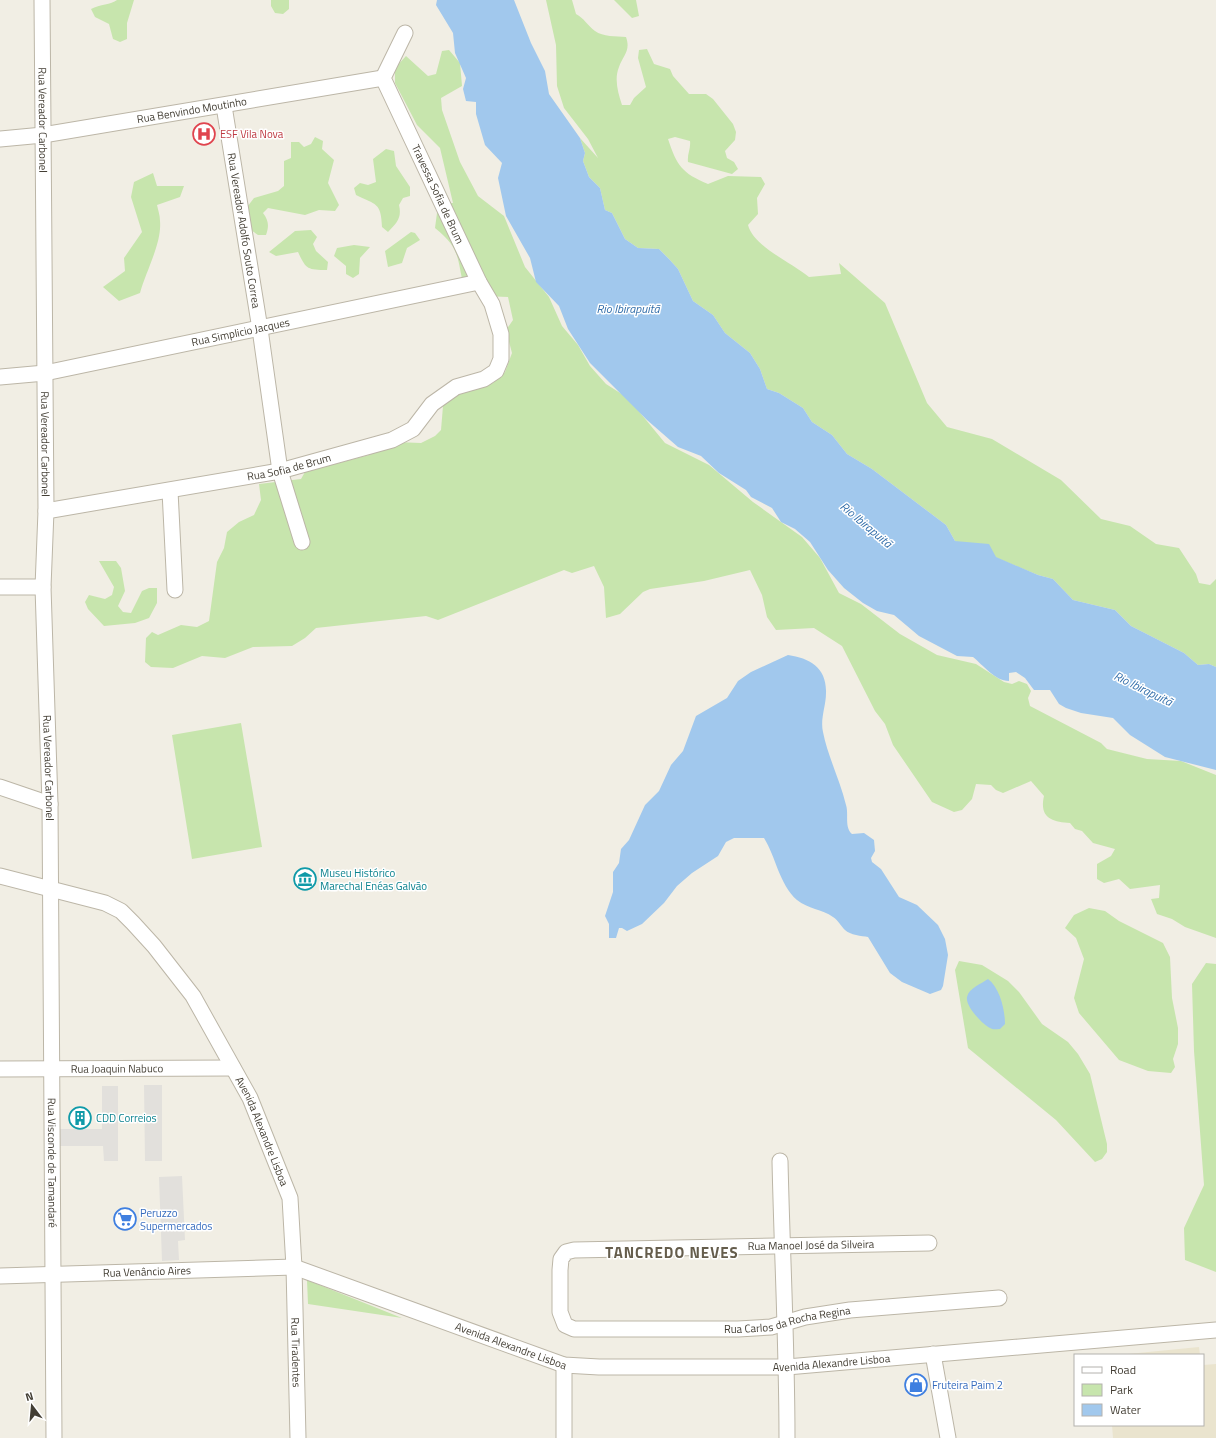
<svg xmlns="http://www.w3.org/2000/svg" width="1216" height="1438" font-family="'Titillium Web',sans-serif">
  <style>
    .education { fill: #eae4ce }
    .green { fill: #c7e5ad }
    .parking { fill: #e2e0dc }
    .water { fill: #a1c8ed }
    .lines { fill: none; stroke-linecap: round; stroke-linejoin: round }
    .minor-casing { stroke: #bcb6a7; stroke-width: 17 }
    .minor { stroke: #fff; stroke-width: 15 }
    .labels { text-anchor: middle; stroke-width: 3; stroke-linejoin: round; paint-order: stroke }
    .street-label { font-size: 11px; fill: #433e34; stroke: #fff }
    .health-label { font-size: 11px; fill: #be3a42; stroke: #fff; text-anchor: start }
    .culture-label { font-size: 11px; fill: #0d838f; stroke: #fff; text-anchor: start }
    .shop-label { font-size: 11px; fill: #366cbe; stroke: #fff; text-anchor: start }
    .water-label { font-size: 12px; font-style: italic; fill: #326eaa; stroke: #fff }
    .district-label { font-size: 15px; font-weight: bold; letter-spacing: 1px; fill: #655d4c; stroke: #fff }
  </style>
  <rect width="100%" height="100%" fill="#f1eee4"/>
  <path class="education" d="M1199,1347l1,8h-72v-1z
    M1216,1364v74h-103l-1,-13h91v-60z"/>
  <path class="green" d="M117,0h17l-7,23v16l-7,3 -7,-3 -4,-15 -14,-7 -4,-8c9,-5 20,-4 26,-9z
    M271,0h18v9l-6,5 -8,-1 -4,-7z
    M546,0h26l4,14c8,4 12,12 19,17 8,6 21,5 31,6 5,14 -3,18 -7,30 -5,12 -1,26 3,38h8l4,-7 12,-11 -8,-29 1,-8 8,-1 7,15 16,5 3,7 16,18h17l7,5 20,25 3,8 -1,8 -10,11 2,7 7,4 4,7 -6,5 -44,-12c-1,-8 3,-13 2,-21l-15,-4 -7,2c9,27 14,34 40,45l20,-8 33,1 4,7 -8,14 1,16 -10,11c6,22 43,37 61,52l32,-3 -2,-11 46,40 42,100 20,24 45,12 69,41 40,39 29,7 26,18 23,4 17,26 3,9 11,2 6,-6v88l-7,-3 -11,1 -14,-12 -53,-27 -16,-16 -42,-10 -20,-21 -15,-4 -83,-34 -9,-16 -74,-56 -25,-15 -15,-19 -20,-13 -9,-14 -24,-15 -12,-4 -7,-20 -10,-16 -25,-20 -12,-18 -20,-14 -15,-32 -9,-10 -10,-10 -21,-1 -13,-9 -13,-26 -7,-3 -5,-22 -11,-11 -6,-16 2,-8 -5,-15 18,20 -10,-19 -24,-31 -7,-22 -1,-41z
    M614,0h22l3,16 -7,2z
    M449,50l11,13 2,23 -21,12 1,12 18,52 18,34 26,20 21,51 24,30 13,29 16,19 12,21 16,18 22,14 37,45 44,22 44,37 49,35 18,21 19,35 22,11 39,30 37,21 39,9 28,18 8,2 7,-3 8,3 4,7 -3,7 2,8 71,37 6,6 40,10 34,2 35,14v163l-31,-11 -13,-8 -15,-5 -6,-15 8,-1 1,-13 -30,4 -11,-10 -15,4 -7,-4v-15l14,-8 4,-7 -22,-6 -11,-12 -7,-2 -5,-6c-18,-1 -31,-5 -26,-27l-13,-15 -28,12 -7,-3 -5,-5 -15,-1 -4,15 -10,11 -8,2 -22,-10 -39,-57 -8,-21 -10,-13 -33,-65 -28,-18 -38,2 -9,-13 -5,-22 -12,-25 -46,11 -54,8 -7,3 -23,22 -14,4 -2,-31 -10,-21 -22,7 -8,-3 -126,50 -12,-4 -110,12 -11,10 -13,8 -39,1 -28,11 -23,-2 -29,12 -22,-1 -6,-5 1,-24 6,-6 6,3 23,-10 16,2 12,-6 8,-59 7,-14 3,-16 12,-10 15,-7 7,-15 -2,-16 42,-5 4,-7 64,-17 27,-13 25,1 14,-7 6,-6 2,-24 4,-7 14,-8 32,-8 12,-11 7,-19 -6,-23 7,-10 -5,-23 -25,-1 -21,-17c-5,-26 -5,-33 -27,-51l2,-15 7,-3 4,-7h5l-13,-55 -23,-23 -22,-42v-15l11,-12 22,20 8,-2 6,-23z
    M315,137l8,4 -1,8 12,11 -6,23 11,22 -4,6 -16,-1 -14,5 -37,-7 -5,5c6,8 6,13 3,22h-8l-13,-9 -1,-15 10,-13 24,-7 6,-5v-25l7,-3v-16h8l5,5 7,-3z
    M386,149l8,2 2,15 14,21v9l-7,2 -4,7c3,13 -2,18 -11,27l-6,-5c-1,-25 -6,-22 -26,-32l-2,-7 6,-5 8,2 8,-3 -3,-23z
    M153,173l4,13h27l-4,11 -23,8c1,5 3,10 3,16 2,22 -14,50 -20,72l-21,8 -16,-14 22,-16 -1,-13 18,-26 -11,-35 3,-15z
    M311,230l6,7 -4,7 3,7 12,11 -1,8c-20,0 -21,-1 -29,-18l-22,4 -7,-4 26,-21z
    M411,232l4,1 5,7 -13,8 -5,15 -14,4 -3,-16z
    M354,245l16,2 -10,11 -1,16 -6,4 -7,-4v-8l-12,-10 3,-8z
    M99,561h17l5,7 4,23 -7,15 5,6 8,1 11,-22 7,-3h8v15l-8,15 -14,5 -31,3 -16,-17 -3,-7 4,-7 16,4 7,-4 2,-8z
    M241,723l21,124 -70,12 -20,-124z
    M1089,908l16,3 14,10 44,22 7,14 2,41 6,30v16l-5,15 2,8 -4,6 -23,-2 -29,-11 -40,-47 -5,-15 10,-39 -8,-21 -11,-10 9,-13z
    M959,961l23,4 26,16 11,11 23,32 26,18 10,12 12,20 17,70v8l-5,7 -7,3 -39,-42 -88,-72 -13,-78z
    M1206,963l10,1v308l-31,-12 -1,-32 20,-43 -10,-134 -2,-67z
    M307,1280l95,38 -94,-14z"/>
  <path class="parking" d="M144,1085h18v76h-17z
    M102,1086h16v75h-14l-1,-15h-44v-17h43z
    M182,1176l3,64 -7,1 1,19 -17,1 -3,-84z"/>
  <path class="water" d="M437,0h77l17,43 14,28 4,23 31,44 5,15 -2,8 6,16 11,11 5,22 7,3 13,26 13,9 21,1 10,10 9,10 15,32 20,14 12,18 25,20 10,16 7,20 12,4 24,15 9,14 20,13 15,19 25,15 74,56 9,16 34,3 7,13 42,18 15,4 20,21 42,10 16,16 53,27 14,12 11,-1 7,3v103l-51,-13 -35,-22 -17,-17 -32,-5 -15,-5 -7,-4 -9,-14h-16l-9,-12 -9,-6 -7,1v8c-14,0 -26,-16 -36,-24l-16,-1 -38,-20 -25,-21 -17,-4 -14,-8 -19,-15 -16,-18 -18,-28 -15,-13 -14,-7 -9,-14 -21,-11 -5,-7 -27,-17 -18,-17 -23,-9 -31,-27 -57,-57 -22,-34 -9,-23 -23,-24 -6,-24 -24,-42 -8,-38 4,-15 -17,-18 -9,-31v-12l-10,-1 -3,-12 3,-11 -11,-25 -2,-20 -17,-28z
    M788,655c22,3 39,13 38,38 0,13 -6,26 -3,39 5,25 17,48 23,73 3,9 -2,22 6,29l12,-1 10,7 1,11 -4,7 1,4 9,7 18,28 18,8 21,20 7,14 3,16 -5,31 -2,4 -11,4 -28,-12 -12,-9 -22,-36c-6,-1 -18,-2 -23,-7 -4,-4 -7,-10 -12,-13 -11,-8 -25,-8 -36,-17 -18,-16 -21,-43 -33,-62h-30l-8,4 -8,14 -26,17 -15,13 -13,17 -22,21 -15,7 -5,-3h-3l-3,10h-7v-14l-4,-8 8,-24v-20l6,-9 2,-14 8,-9 16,-35 14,-14 12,-26 12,-14 13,-35 31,-18 11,-17 13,-9z
    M988,979c12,9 17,31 17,45l-5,5c-4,0 -7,1 -10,-1 -7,-3 -25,-22 -23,-31 2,-9 14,-13 21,-18z"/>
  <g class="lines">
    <g class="minor-casing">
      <g id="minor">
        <path id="s1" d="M42,0l4,511 -3,76 7,217 4,634"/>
        <path id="s2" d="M224,106l36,223 20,142 22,71"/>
        <path id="s3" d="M0,139l43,-4 340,-57"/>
        <path id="s4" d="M0,377l45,-4 434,-91"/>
        <path d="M170,491l5,99"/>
        <path id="s5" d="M46,511l234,-40 112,-31 21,-11 19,-25 24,-17 28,-8 12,-8 5,-12v-25l-9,-30 -13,-22 -96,-204 22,-45"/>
        <path d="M0,587h43"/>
        <path d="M0,787l50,17"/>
        <path id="s6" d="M0,876l105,27 16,8 12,12 21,23 39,50 57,102 40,100 4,69 4,171"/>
        <path id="s7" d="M0,1069l233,-1"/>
        <path d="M780,1161c2,92 7,185 7,277"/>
        <path id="s8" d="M929,1243l-355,7 -8,2 -5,7 -1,11v42l5,13 9,4h164l33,-2 34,-10 45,-7 149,-12"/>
        <path id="s9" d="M0,1276l294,-9 270,98 35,2h188l429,-37"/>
        <path d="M933,1354l15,84"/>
        <path d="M564,1365v73"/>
      </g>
    </g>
    <use href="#minor" class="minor"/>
  </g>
  <defs>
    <g id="hospital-ring" transform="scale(1.15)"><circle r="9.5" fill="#fff" stroke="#e0444e" stroke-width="1.5"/><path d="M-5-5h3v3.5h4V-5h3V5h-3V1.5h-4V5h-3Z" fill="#e0444e"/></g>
    <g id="museum-ring" transform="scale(1.15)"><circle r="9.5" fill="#fff" stroke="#0f9aa8" stroke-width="1.5"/><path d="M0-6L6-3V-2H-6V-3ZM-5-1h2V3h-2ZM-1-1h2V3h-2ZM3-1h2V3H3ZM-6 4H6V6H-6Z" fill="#0f9aa8"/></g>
    <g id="building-ring" transform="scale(1.15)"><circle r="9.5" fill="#fff" stroke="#0f9aa8" stroke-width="1.5"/><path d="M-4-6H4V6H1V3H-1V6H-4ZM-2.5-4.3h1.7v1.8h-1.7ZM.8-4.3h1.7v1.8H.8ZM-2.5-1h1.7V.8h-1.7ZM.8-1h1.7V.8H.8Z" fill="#0f9aa8"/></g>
    <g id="supermarket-ring" transform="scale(1.15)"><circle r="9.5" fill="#fff" stroke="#3f7fe0" stroke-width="1.5"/><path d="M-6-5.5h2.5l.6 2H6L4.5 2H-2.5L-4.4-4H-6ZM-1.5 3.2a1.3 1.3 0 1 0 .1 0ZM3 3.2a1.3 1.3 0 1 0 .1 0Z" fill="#3f7fe0"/></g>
    <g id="shop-ring" transform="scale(1.15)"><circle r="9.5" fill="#fff" stroke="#3f7fe0" stroke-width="1.5"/><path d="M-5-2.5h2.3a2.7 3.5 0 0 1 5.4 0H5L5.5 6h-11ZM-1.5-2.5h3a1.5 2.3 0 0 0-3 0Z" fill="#3f7fe0"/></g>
  </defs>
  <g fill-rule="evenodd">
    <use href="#hospital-ring" x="204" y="134"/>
    <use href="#museum-ring" x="305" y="879"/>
    <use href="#building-ring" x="80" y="1118"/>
    <use href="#supermarket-ring" x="125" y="1219"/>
    <use href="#shop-ring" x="916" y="1385"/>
  </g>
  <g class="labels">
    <g class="street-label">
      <text dy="4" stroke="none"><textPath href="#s3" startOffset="194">Rua Benvindo Moutinho</textPath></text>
      <text dy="4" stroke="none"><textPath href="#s1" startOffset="120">Rua Vereador Carbonel</textPath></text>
      <text transform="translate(438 194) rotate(65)" y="4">Travessa Sofia de Brum</text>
      <text dy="4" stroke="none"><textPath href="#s2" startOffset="126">Rua Vereador Adolfo Souto Correa</textPath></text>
      <text dy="4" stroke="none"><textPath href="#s4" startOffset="245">Rua Simplicio Jacques</textPath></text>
      <text dy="4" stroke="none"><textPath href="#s1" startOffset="444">Rua Vereador Carbonel</textPath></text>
      <text dy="4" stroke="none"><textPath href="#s5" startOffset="247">Rua Sofia de Brum</textPath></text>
      <text dy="4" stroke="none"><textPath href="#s1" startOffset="768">Rua Vereador Carbonel</textPath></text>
      <text dy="4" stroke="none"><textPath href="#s7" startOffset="117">Rua Joaquin Nabuco</textPath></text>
      <text dy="4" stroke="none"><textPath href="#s6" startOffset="390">Avenida Alexandre Lisboa</textPath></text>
      <text dy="4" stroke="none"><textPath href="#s1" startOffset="1163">Rua Visconde de Tamandaré</textPath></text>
      <text transform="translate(811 1245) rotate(-1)" y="4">Rua Manoel José da Silveira</text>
      <text dy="4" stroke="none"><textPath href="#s9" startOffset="147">Rua Venâncio Aires</textPath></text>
      <text dy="4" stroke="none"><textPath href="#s8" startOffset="663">Rua Carlos da Rocha Regina</textPath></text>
      <text dy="4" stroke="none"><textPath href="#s9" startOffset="525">Avenida Alexandre Lisboa</textPath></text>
      <text dy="4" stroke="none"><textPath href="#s6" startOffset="617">Rua Tiradentes</textPath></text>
      <text dy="4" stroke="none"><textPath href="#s9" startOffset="849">Avenida Alexandre Lisboa</textPath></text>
    </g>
    <g class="health-label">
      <text x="220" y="138">ESF Vila Nova</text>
    </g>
    <g class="culture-label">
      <text x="320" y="877">Museu Histórico<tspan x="320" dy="13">Marechal Enéas Galvão</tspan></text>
      <text x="96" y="1122">CDD Correios</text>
    </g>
    <g class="shop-label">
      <text x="140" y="1217">Peruzzo<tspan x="140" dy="13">Supermercados</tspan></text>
      <text x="932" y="1389">Fruteira Paim 2</text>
    </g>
    <g class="water-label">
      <text x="628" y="313">Rio Ibirapuitã</text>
      <text transform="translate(866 525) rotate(40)" y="4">Rio Ibirapuitã</text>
      <text transform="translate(1143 689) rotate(26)" y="4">Rio Ibirapuitã</text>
    </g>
    <g class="district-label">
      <text x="672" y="1258">TANCREDO NEVES</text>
    </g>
  </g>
  <rect x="1074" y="1354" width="130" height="72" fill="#ffffff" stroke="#b4b2ae"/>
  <rect x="1082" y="1367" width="20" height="6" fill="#ffffff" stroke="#b4b2ae"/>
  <text x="1110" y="1374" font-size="12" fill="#433e34">Road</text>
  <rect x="1082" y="1384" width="20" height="12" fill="#c7e5ad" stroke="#b4b2ae"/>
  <text x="1110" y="1394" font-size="12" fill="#433e34">Park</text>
  <rect x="1082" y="1404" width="20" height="12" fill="#a1c8ed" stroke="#b4b2ae"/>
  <text x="1110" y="1414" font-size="12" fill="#433e34">Water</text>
  <g transform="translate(32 1406) rotate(344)" stroke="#ffffff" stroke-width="3" paint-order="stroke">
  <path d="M0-3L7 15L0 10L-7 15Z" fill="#433e34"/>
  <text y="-6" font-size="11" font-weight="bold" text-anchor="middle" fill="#433e34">N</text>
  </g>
</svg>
